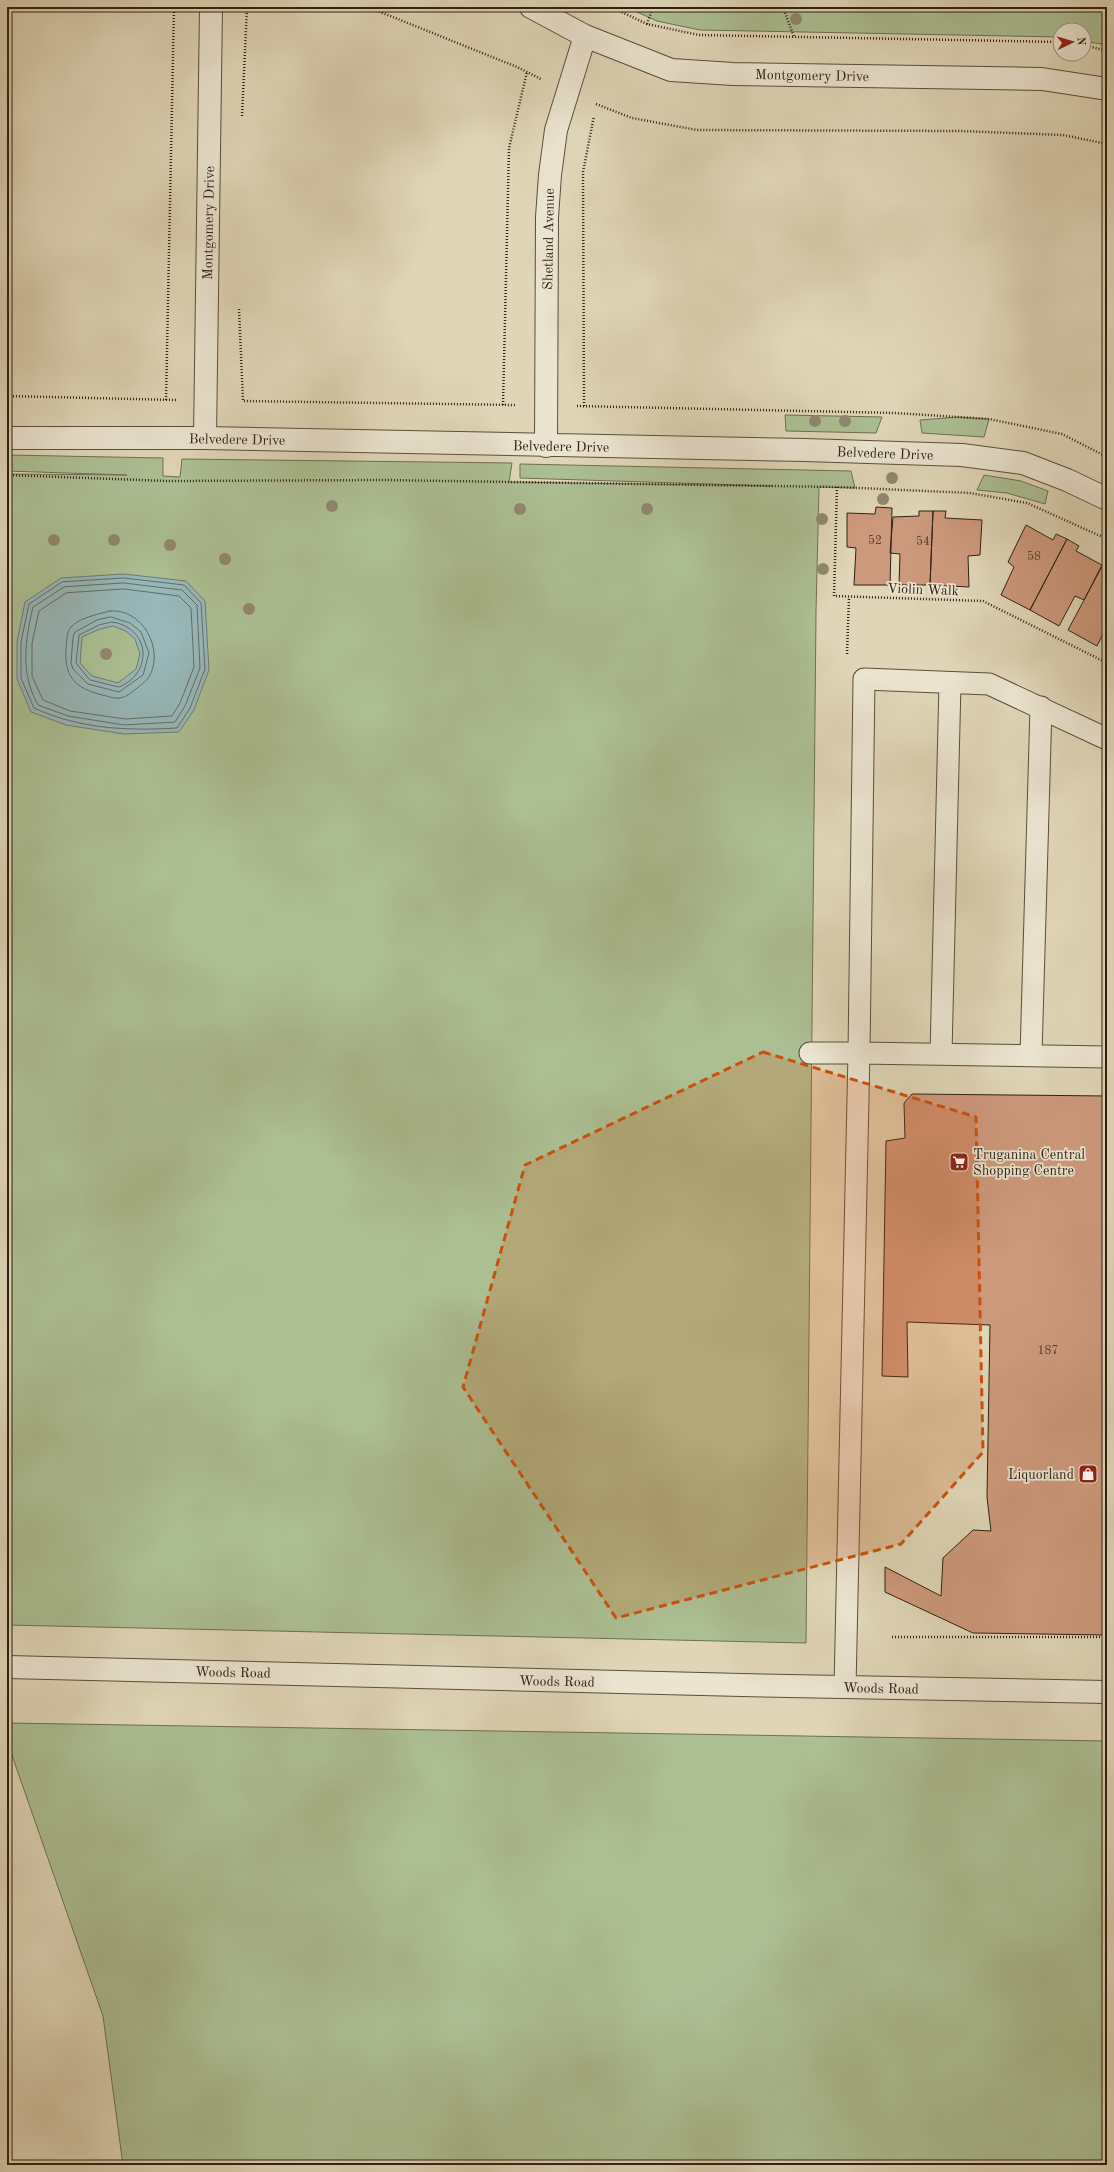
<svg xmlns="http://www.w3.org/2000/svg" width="1114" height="2172" font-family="'Old Standard TT',serif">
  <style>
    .green { fill: #acbf93; stroke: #6d7053 }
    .water { fill: #97b7b8; stroke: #6d7b76; fill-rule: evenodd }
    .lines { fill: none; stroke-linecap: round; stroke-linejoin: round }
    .shore { stroke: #626c66; stroke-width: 1 }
    .building { fill: #cd997c; stroke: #2e2013 }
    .service-casing { stroke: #5a4e3c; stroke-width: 23 }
    .minor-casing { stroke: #5a4e3c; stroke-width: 24 }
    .tertiary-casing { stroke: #5a4e3c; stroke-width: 24 }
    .path { stroke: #2e2013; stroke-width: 2.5; stroke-dasharray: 1 2; stroke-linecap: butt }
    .service { stroke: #ebe4d0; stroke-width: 21 }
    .minor { stroke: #ebe4d0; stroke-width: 22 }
    .tertiary { stroke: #ebe4d0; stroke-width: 22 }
    .tree { fill: #90886e }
    .marked { fill: #cc500d; fill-opacity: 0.2; stroke: #cc500d; stroke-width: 3; stroke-dasharray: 8 5; stroke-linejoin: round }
    .labels { text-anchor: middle; stroke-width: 3.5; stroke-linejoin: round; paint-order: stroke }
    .number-label { font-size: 12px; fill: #563e2d }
    .street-label { font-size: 14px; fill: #2e2013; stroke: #ebe4d0 }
    .poi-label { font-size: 14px; fill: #2e2013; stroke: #ebe4d0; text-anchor: start }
  </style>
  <rect width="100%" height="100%" fill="#e0d6b7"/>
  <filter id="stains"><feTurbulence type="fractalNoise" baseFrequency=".005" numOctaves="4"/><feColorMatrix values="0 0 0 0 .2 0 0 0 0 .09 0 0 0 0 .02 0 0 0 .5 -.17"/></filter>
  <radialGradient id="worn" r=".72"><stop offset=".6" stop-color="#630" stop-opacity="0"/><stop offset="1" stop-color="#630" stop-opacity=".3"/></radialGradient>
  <path class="green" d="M626,7h481v38l-23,-4v-11h-24v7l-360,-7 -43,-9z
    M785,415l97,2 -6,16 -90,-2z
    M958,417l31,2 -5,18 -62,-4 -2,-13z
    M7,455l156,3v18l17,1 2,-18 330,4 -3,19 264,4 -253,-8v-14l331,7 4,17 -36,-1 -3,125 -10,1031 -799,-18v-1151l120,1 -120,-4z
    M984,475l37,6 27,10 -3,13 -38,-11 -30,-3z
    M7,1723l1100,18v424h-984l-20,-149 -96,-275z"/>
  <path class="water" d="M124,574l62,7 19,20 4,69 -15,40 -15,22 -55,2 -58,-9 -35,-13 -14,-33v-37l8,-40 36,-24zM113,626l13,5 9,8 5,15 -4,15 -18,14 -26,-7 -12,-13 2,-26 18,-8z"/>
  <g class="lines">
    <path class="shore" d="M124,578l60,7 17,18 4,66 -15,39 -13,20c-50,3 -97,1 -143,-20l-13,-30v-36l8,-38 33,-22z
      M124,583l58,7 15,15 3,63 -15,38 -10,16 -51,3 -56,-9 -30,-11c-18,-32 -13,-64 -5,-98l31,-20z
      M124,589l55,7 12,12 3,59 -14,36 -8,13 -47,3 -55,-8 -27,-11 -11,-24v-33l7,-32 27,-18z
      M110,611c32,-3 55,38 39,66 -3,5 -9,8 -13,12 -5,4 -10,8 -16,9 -6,1 -12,-2 -18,-3 -27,-7 -38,-18 -36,-47 1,-7 0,-15 5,-21 8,-9 27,-13 39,-16z
      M111,617l19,6 11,9 8,21 -6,22 -24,17 -31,-8 -15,-15 -2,-6 2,-26 2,-5 22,-12z
      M112,622c38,5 42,51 7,65l-29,-7 -14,-17 3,-28 20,-10z"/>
  </g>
  <path class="building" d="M876,507l16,1 -2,77h-36l2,-37 -9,-1v-34l28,1z
    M919,511h14l-3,74h-31l1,-31 -10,-1 3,-36 26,-1z
    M933,511h13l-1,7 37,2 -2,35 -12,1 1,31 -39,-2z
    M1026,525l27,15 3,-6 11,5 -37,71 -29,-15 13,-28 -6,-5z
    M1067,539l12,7 -3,5 26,14 -18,35 -9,-4 -16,30 -29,-16z
    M1106,559l1,67 -10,20 -29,-16z
    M912,1094l195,2v539l-134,-2 -88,-41v-25l56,29 2,-38 30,-28 18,1 -4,-34 3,-172 -83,-3 1,55 -26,-1 4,-235 19,-3 -1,-35z"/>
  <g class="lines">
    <g class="service-casing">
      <path id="service" d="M810,1053h49l5,-374 125,5 118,55
        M941,1054l9,-371
        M1031,1055l10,-348
        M845,1687l14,-634 248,4"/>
    </g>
    <g class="minor-casing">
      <path id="minor" d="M531,7l54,29 86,34 62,4 309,5 65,10
        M7,438h198l600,12 157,5 61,8 44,17 40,19
        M205,438l6,-431
        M546,446l1,-229 3,-42 6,-45 29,-94"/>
    </g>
    <g class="tertiary-casing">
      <path id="tertiary" d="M7,1667l735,18 365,7"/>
    </g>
    <path class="path" d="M368,7l149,60 24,12
      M611,7l36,17 52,11 361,7
      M783,7l11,30
      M647,24l6,-17
      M1084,45l23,6
      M596,104l36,14 65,12 264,1 102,4 44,9
      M242,116l5,-109
      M239,309l4,92 273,4
      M7,396l169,4
      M166,400l8,-393
      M503,405l6,-257 18,-76
      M577,406l318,7 94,6 73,15 45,23
      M584,406l-1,-234 11,-56
      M7,475l160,6 217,-1 453,7 133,6 57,10 80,36
      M837,487l-3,109 149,5 124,62
      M847,654l2,-57
      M892,1637h215"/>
    <use href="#service" class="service"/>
    <use href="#minor" class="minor"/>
    <use href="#tertiary" class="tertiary"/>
  </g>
  <g class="tree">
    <circle cx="796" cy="19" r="6"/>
    <circle cx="815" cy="421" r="6"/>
    <circle cx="845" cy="421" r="6"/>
    <circle cx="892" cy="478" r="6"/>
    <circle cx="883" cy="499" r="6"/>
    <circle cx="332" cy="506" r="6"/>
    <circle cx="520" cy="509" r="6"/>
    <circle cx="647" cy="509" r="6"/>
    <circle cx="822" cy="519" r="6"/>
    <circle cx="54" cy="540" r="6"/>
    <circle cx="114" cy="540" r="6"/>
    <circle cx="170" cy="545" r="6"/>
    <circle cx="225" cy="559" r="6"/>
    <circle cx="823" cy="569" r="6"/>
    <circle cx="249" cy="609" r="6"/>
    <circle cx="106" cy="654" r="6"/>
  </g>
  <path class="marked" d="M763,1052l213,65 7,335 -82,92 -285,74 -153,-231 62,-222z"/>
  <defs>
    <g id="supermarket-square" transform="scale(1)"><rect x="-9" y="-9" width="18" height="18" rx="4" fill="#8f2418" stroke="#ebe4d0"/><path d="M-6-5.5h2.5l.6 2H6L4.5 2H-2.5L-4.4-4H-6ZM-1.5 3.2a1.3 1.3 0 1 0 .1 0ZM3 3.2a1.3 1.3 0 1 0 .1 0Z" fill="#fff"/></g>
    <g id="shop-square" transform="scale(1)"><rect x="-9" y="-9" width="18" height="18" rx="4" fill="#8f2418" stroke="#ebe4d0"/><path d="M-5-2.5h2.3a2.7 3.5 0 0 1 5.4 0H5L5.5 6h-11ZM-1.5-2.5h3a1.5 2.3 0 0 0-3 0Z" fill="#fff"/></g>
  </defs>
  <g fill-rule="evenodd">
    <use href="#supermarket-square" x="959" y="1162"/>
    <use href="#shop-square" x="1088" y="1474"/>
  </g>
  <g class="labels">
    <g class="number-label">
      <text x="875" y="544">52</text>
      <text x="923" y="545">54</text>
      <text x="1034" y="560">58</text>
      <text x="1048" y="1354">187</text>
    </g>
    <g class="street-label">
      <text transform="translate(812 75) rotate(1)" y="5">Montgomery Drive</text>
      <text transform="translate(208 223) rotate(-89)" y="5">Montgomery Drive</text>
      <text transform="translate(548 239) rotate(-89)" y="5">Shetland Avenue</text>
      <text transform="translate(237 439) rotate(1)" y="5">Belvedere Drive</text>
      <text transform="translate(561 446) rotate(1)" y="5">Belvedere Drive</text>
      <text transform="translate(885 453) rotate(2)" y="5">Belvedere Drive</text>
      <text transform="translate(923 589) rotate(2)" y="5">Violin Walk</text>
      <text transform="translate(233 1672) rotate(1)" y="5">Woods Road</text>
      <text transform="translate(557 1681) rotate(1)" y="5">Woods Road</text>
      <text transform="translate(881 1688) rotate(1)" y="5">Woods Road</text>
    </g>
    <g class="poi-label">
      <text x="973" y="1159">Truganina Central<tspan x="973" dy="16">Shopping Centre</tspan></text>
      <text x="1074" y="1479" text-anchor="end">Liquorland</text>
    </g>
  </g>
  <rect width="1114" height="2172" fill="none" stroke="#e0d6b7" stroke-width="24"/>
  <rect x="8" y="8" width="1098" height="2156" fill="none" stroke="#2e2013" stroke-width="2"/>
  <rect x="12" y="12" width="1090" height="2148" fill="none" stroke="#2e2013"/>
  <g transform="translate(1072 42) rotate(85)"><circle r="19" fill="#ebe4d0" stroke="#9f9684"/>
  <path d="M0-3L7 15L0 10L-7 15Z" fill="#8f2418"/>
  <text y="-6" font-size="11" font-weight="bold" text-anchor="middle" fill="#2e2013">N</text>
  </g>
  <rect width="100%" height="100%" filter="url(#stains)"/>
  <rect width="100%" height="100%" fill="url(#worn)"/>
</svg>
